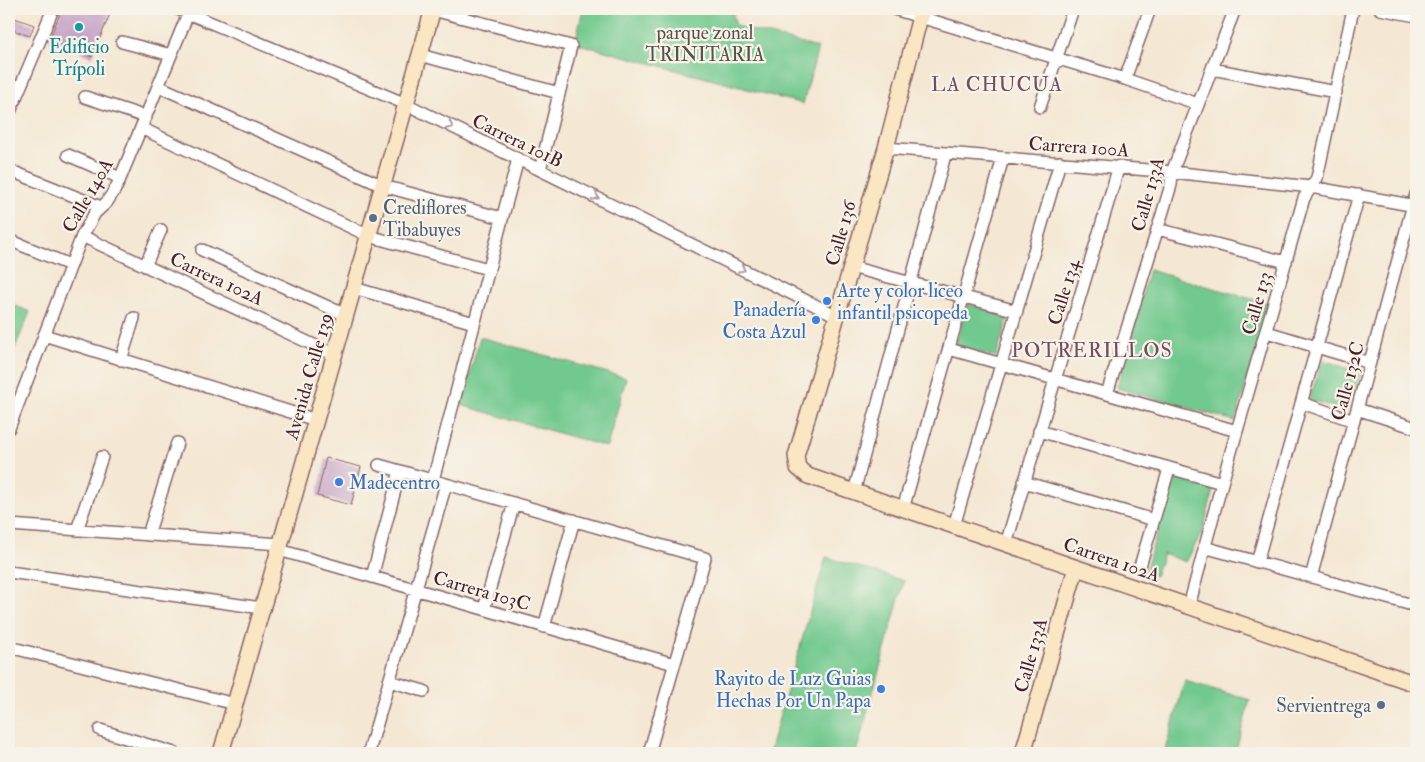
<svg xmlns="http://www.w3.org/2000/svg" width="1425" height="762" font-family="'IM FELL Double Pica',serif">
  <style>
    .green { fill: #72c98f; stroke: #5e745d }
    .building { fill: #c5a1c6 }
    .lines { fill: none; stroke-linecap: round; stroke-linejoin: round }
    .street-casing { stroke: #866566; stroke-width: 14 }
    .secondary-casing { stroke: #866566; stroke-width: 18 }
    .street { stroke: #fff; stroke-width: 11 }
    .secondary { stroke: #fbe6c4; stroke-width: 15 }
    .oneway { stroke: #ae9aa0 }
    .culture-dot { fill: #0f9aa8; stroke: #f7f3e8; stroke-width: 2 }
    .service-dot { fill: #5c6f8a; stroke: #f7f3e8; stroke-width: 2 }
    .shop-dot { fill: #3f7fe0; stroke: #f7f3e8; stroke-width: 2 }
    .labels { text-anchor: middle; stroke-width: 4.5; stroke-linejoin: round; paint-order: stroke }
    .park-label { font-size: 19px; fill: #565249; stroke: #f7f3e8 }
    .culture-label { font-size: 19px; fill: #0d838f; stroke: #f7f3e8 }
    .street-label { font-size: 19px; fill: #4a1f2b; stroke: #f7f3e8 }
    .service-label { font-size: 19px; fill: #4e5e75; stroke: #f7f3e8; text-anchor: start }
    .shop-label { font-size: 19px; fill: #366cbe; stroke: #f7f3e8; text-anchor: start }
    .neighbourhood-label { font-size: 20px; letter-spacing: 1px; fill: #754c61; stroke: #f7f3e8 }
  </style>
  <rect width="100%" height="100%" fill="#f7f3e8"/>
  <filter id="ink" filterUnits="userSpaceOnUse"><feTurbulence type="fractalNoise" baseFrequency=".02" numOctaves="2"/><feDisplacementMap in="SourceGraphic" scale="10" xChannelSelector="R" yChannelSelector="G"/><feConvolveMatrix kernelMatrix="1 2 1 2 8 2 1 2 1" color-interpolation-filters="sRGB"/></filter>
  <filter id="wash" filterUnits="userSpaceOnUse"><feTurbulence type="fractalNoise" baseFrequency=".0096" numOctaves="4" result="noise"/><feDisplacementMap in="SourceGraphic" scale="20" xChannelSelector="R" yChannelSelector="G"/><feGaussianBlur stdDeviation="1.12" result="paint"/><feColorMatrix in="noise" values="0 0 0 0 0 0 0 0 0 0 0 0 0 0 0 0 0 1.4 0 .05"/><feComposite in="paint" operator="in"/></filter>
  <g filter="url(#wash)">
    <rect width="100%" height="100%" fill="#f4e7d3"/>
    <path class="green" d="M583,9h149l4,17 82,22 -15,56 -228,-61z
      M1149,270l121,34 -35,117 -118,-33z
      M9,303l21,9 -21,50z
      M968,304l41,11 -13,42 -41,-11z
      M480,337l146,41 -19,69 -146,-42z
      M1323,360l38,13 -14,38 -38,-11z
      M1174,476l40,11 -11,44 -17,31 -23,-8 -8,22 -10,-4z
      M826,557l78,24 -48,172h-87z
      M1185,681l65,19 -15,53h-71z"/>
    <g id="blocks">
      <path class="building" d="M62,9h31l17,5 -18,43 -43,-17z
        M9,16l25,9 -4,11 -21,-7z
        M326,458l35,9 -10,38 -34,-9z"/>
    </g>
  </g>
  <g filter="url(#ink)">
    <use href="#blocks" fill-opacity="0" stroke="#866566" stroke-width="1"/>
    <g class="lines">
      <g class="street-casing">
        <path id="street" d="M178,9l228,95 431,212
          M894,9l231,70 73,25
          M1380,9l36,7
          M433,10l138,36 -31,124
          M122,42l49,13
          M420,55l139,38
          M1212,69l124,23
          M1125,79l25,-70
          M158,86l225,100 119,32
          M85,97l61,20
          M1040,107l33,-98
          M9,114l44,-105
          M141,128l228,108 119,33
          M886,148l286,24 139,15 105,19
          M68,155l52,23
          M9,170l92,37
          M1157,229l129,33
          M82,236l253,119
          M9,240l61,25
          M202,250l144,65
          M145,266l16,-36
          M851,267l166,44
          M354,288l120,35
          M1267,332l103,31
          M44,335l272,85
          M949,349l288,82
          M121,360l13,-42
          M1107,394l64,-209 1,-13 63,-163
          M1302,403l52,18
          M1357,409l59,19
          M9,428l73,-192 13,-23 12,-11 10,-16 73,-177
          M1039,431l183,52
          M379,465l326,93 -56,195
          M433,480l85,-321
          M1024,482l130,38
          M854,492l91,-337
          M903,509l100,-351
          M9,525l272,19
          M954,526l106,-364
          M77,530l25,-73
          M148,535l29,-92
          M1006,544l113,-378
          M1204,547l212,59
          M279,550l395,114
          M1257,562l102,-367
          M1140,566l29,-97
          M9,572l253,36
          M372,577l28,-106
          M1311,577l105,-383
          M1189,606l33,-123 82,-285 13,-20 36,-169
          M484,609l30,-106
          M544,627l30,-107
          M9,647l226,57
          M389,681l35,10
          M100,730l74,23
          M370,748l76,-264"/>
      </g>
      <g class="secondary-casing">
        <path id="secondary" d="M922,9l-36,139 -90,308 2,12 10,8 608,208
          M221,753l212,-744
          M1023,753l53,-185"/>
      </g>
      <use href="#street" class="street"/>
      <use href="#secondary" class="secondary"/>
    </g>
    <defs><path id="oneway-chevron" d="M-2-3.5L2.5 0L-2 3.5" fill="none" stroke-width="1.6" stroke-linecap="round" stroke-linejoin="round" transform="scale(1.25)"/></defs>
    <g class="oneway">
      <use href="#oneway-chevron" transform="translate(450 126) rotate(26)"/>
      <use href="#oneway-chevron" transform="translate(596 197) rotate(26)"/>
      <use href="#oneway-chevron" transform="translate(742 269) rotate(26)"/>
    </g>
  </g>
  <circle class="culture-dot" cx="79" cy="27" r="5"/>
  <g class="service-dot">
    <circle cx="373" cy="218" r="5"/>
    <circle cx="1381" cy="705" r="5"/>
  </g>
  <g class="shop-dot">
    <circle cx="827" cy="301" r="5"/>
    <circle cx="816" cy="320" r="5"/>
    <circle cx="339" cy="482" r="5"/>
    <circle cx="881" cy="689" r="5"/>
  </g>
  <g class="labels">
    <g class="park-label">
      <text x="705" y="39">parque zonal<tspan x="705" dy="22">TRINITARIA</tspan></text>
    </g>
    <g class="culture-label">
      <text x="79" y="53">Edificio<tspan x="79" dy="22">Trípoli</tspan></text>
    </g>
    <g class="street-label">
      <text transform="translate(518 140) rotate(26)" y="7">Carrera 101B</text>
      <text transform="translate(1079 146) rotate(4)" y="7">Carrera 100A</text>
      <text transform="translate(1147 194) rotate(-74)" y="7">Calle 133A</text>
      <text transform="translate(87 195) rotate(-60)" y="7">Calle 140A</text>
      <text transform="translate(840 233) rotate(-74)" y="7">Calle 136</text>
      <text transform="translate(217 278) rotate(25)" y="7">Carrera 102A</text>
      <text transform="translate(1063 292) rotate(-73)" y="7">Calle 134</text>
      <text transform="translate(1256 303) rotate(-74)" y="7">Calle 133</text>
      <text transform="translate(308 376) rotate(-74)" y="7">Avenida Calle 139</text>
      <text transform="translate(1347 381) rotate(-75)" y="7">Calle 132C</text>
      <text transform="translate(1112 559) rotate(19)" y="7">Carrera 102A</text>
      <text transform="translate(482 590) rotate(16)" y="7">Carrera 103C</text>
      <text transform="translate(1030 655) rotate(-74)" y="7">Calle 133A</text>
    </g>
    <g class="service-label">
      <text x="383" y="214">Crediflores<tspan x="383" dy="22">Tibabuyes</tspan></text>
      <text x="1371" y="712" text-anchor="end">Servientrega</text>
    </g>
    <g class="shop-label">
      <text x="837" y="297">Arte y color liceo<tspan x="837" dy="22">infantil psicopeda</tspan></text>
      <text x="806" y="316" text-anchor="end">Panadería<tspan x="806" dy="22">Costa Azul</tspan></text>
      <text x="349" y="489">Madecentro</text>
      <text x="871" y="685" text-anchor="end">Rayito de Luz Guias<tspan x="871" dy="22">Hechas Por Un Papa</tspan></text>
    </g>
    <g class="neighbourhood-label">
      <text x="997" y="91">LA CHUCUA</text>
      <text x="1092" y="357">POTRERILLOS</text>
    </g>
  </g>
  <rect width="1425" height="762" fill="none" stroke="#f7f3e8" stroke-width="30"/>
</svg>
